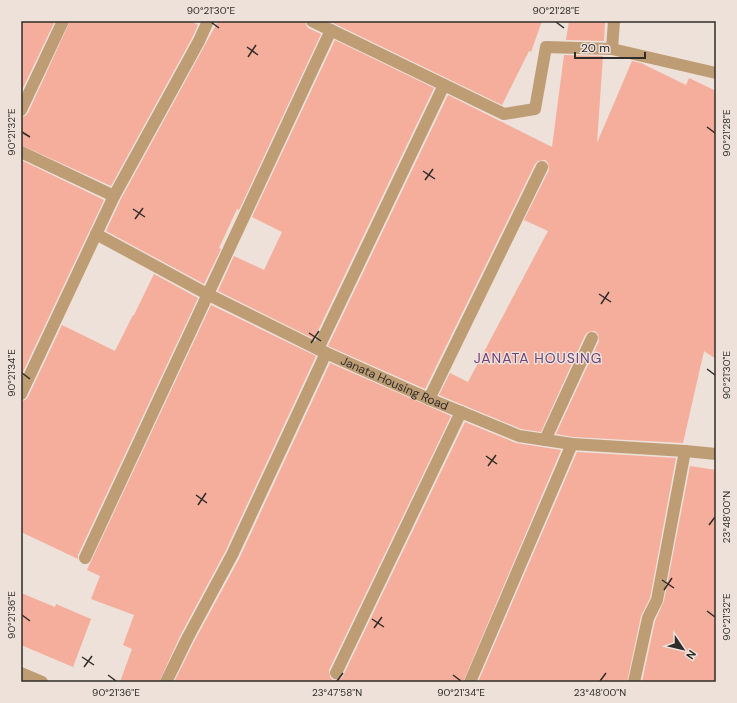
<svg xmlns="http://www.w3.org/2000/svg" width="737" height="703" font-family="'DM Sans',sans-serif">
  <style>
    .building { fill: #f5ad9c }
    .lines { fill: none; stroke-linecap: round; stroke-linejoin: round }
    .street { stroke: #be9d75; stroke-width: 12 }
    .ticks { fill: none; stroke: #302c29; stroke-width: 1.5 }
    .labels { text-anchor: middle; stroke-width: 3; stroke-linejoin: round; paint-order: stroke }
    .street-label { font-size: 12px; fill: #302c29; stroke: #ede1da }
    .quarter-label { font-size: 14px; letter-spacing: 1px; fill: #6c437a; stroke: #ede1da }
    .neatline { fill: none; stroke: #302c29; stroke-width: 1.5 }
    .ticks-label { font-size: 10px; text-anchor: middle; fill: #302c29 }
  </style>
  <rect width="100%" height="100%" fill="#ede1da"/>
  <path class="building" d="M21,21h34l-34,71z
    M70,21h121l7,4 -6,13 -81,148 -90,-41v-28l4,-1 3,-3z
    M218,21h87l1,4 2,3 13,6 -82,176 -2,-1 -18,39 2,1 -17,35 -98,-53 15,-32z
    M329,21h213l-11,31 -2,-1 -27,54z
    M569,21h36l-1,20 -38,-1z
    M335,40l99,48 -120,251 -96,-48 16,-35 30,14 18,-38 -30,-15z
    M564,55l39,1 -6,87 35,-82 9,2 45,22 3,-7 27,13v268l-12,-8 -21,92 -110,-6 -17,-3 43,-93 -1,-7 -3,-3 -7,1 -3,3 -44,97 -20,-3 -82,-34 11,-22 18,9 80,-151 -24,-11 25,-50 -1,-7 -3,-3 -7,1 -3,3 -110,225 -97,-43 120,-251 104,52z
    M21,160l83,40 -83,176z
    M154,274l44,24 -120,257v4l-57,-27v-131l4,-1 3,-3 34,-72 53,26 18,-36h1z
    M211,305l105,51 -91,196 -44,82 -22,48h-39l12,-33 -9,-4 11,-30 -43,-16 9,-23 -13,-6z
    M330,363l121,53 -122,254 1,7 3,3 7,-1 3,-3 122,-254 51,21 45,7 -98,232h-289l21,-42 44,-81z
    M577,452l99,6 -26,140 -9,18 -14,66h-149z
    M690,466l26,4v212h-74l13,-61 9,-20z
    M21,593l34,14 1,-3 35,15 -18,48 -52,-22z"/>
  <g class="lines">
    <g class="street">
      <path d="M312,21l192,93 31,-5 11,-62 66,2"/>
      <path d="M614,21l-2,28 104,24"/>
      <path d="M21,110l42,-89"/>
      <path d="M21,152l93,44 -93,198"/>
      <path d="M114,196l85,-155 9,-20"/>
      <path id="s1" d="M96,234l111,60 119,59 103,46 90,37 53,8 113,7 31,3"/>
      <path d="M318,349l126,-264"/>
      <path d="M429,399l113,-232"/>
      <path d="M545,440l47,-102"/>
      <path d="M85,558l246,-528"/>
      <path d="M21,673l21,9"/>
      <path d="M336,673l125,-261"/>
      <path d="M166,682l22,-45 44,-82 94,-202"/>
      <path d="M470,682l102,-238"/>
      <path d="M634,682l14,-64 9,-18 28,-149"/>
    </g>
  </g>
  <path class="ticks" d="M211,22l8,6M556,22l8,6M247,47l11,8M248,57l8,-12M707,127l8,6M22,132l8,5M423,171l12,8M425,180l8,-11M133,209l12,8M135,219l8,-11M599,294l12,8M601,304l8,-12M309,333l12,8M311,343l8,-12M707,369l8,6M22,373l8,6M486,456l11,8M488,466l8,-11M196,495l11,8M198,505l8,-12M709,525l6,-8M662,580l12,8M664,590l8,-12M707,611l8,6M22,615l8,6M372,619l12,8M374,628l8,-11M82,657l12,8M84,667l8,-11M108,675l8,6M453,675l8,6M337,681l6,-8M600,681l6,-8"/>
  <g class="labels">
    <g class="street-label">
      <text dy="4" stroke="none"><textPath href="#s1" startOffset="334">Janata Housing Road</textPath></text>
    </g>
    <g class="quarter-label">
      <text x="538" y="363">JANATA HOUSING</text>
    </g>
  </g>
  <rect width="737" height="703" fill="none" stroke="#ede1da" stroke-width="44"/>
  <g transform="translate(683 649) rotate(125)" stroke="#ede1da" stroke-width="3" paint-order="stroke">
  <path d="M0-3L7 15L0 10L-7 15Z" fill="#302c29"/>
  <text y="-6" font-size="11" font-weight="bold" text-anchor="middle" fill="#302c29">N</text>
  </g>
  <path d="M575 52v6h70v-6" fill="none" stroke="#302c29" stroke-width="2"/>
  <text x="581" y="52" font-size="12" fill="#302c29" stroke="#ede1da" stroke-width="3" paint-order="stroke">20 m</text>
  <rect x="22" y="22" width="693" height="659" class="neatline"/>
  <g class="ticks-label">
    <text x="211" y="14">90°21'30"E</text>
    <text x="556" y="14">90°21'28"E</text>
    <text transform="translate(11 132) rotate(-90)" y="4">90°21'32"E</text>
    <text transform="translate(726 133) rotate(-90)" y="4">90°21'28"E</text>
    <text transform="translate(11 373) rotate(-90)" y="4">90°21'34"E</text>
    <text transform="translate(726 375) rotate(-90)" y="4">90°21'30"E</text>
    <text transform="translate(726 517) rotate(-90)" y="4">23°48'00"N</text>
    <text transform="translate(11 615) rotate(-90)" y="4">90°21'36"E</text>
    <text transform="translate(726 617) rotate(-90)" y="4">90°21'32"E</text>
    <text x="116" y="696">90°21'36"E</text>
    <text x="337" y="696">23°47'58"N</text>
    <text x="461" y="696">90°21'34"E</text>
    <text x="600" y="696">23°48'00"N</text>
  </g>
</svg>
